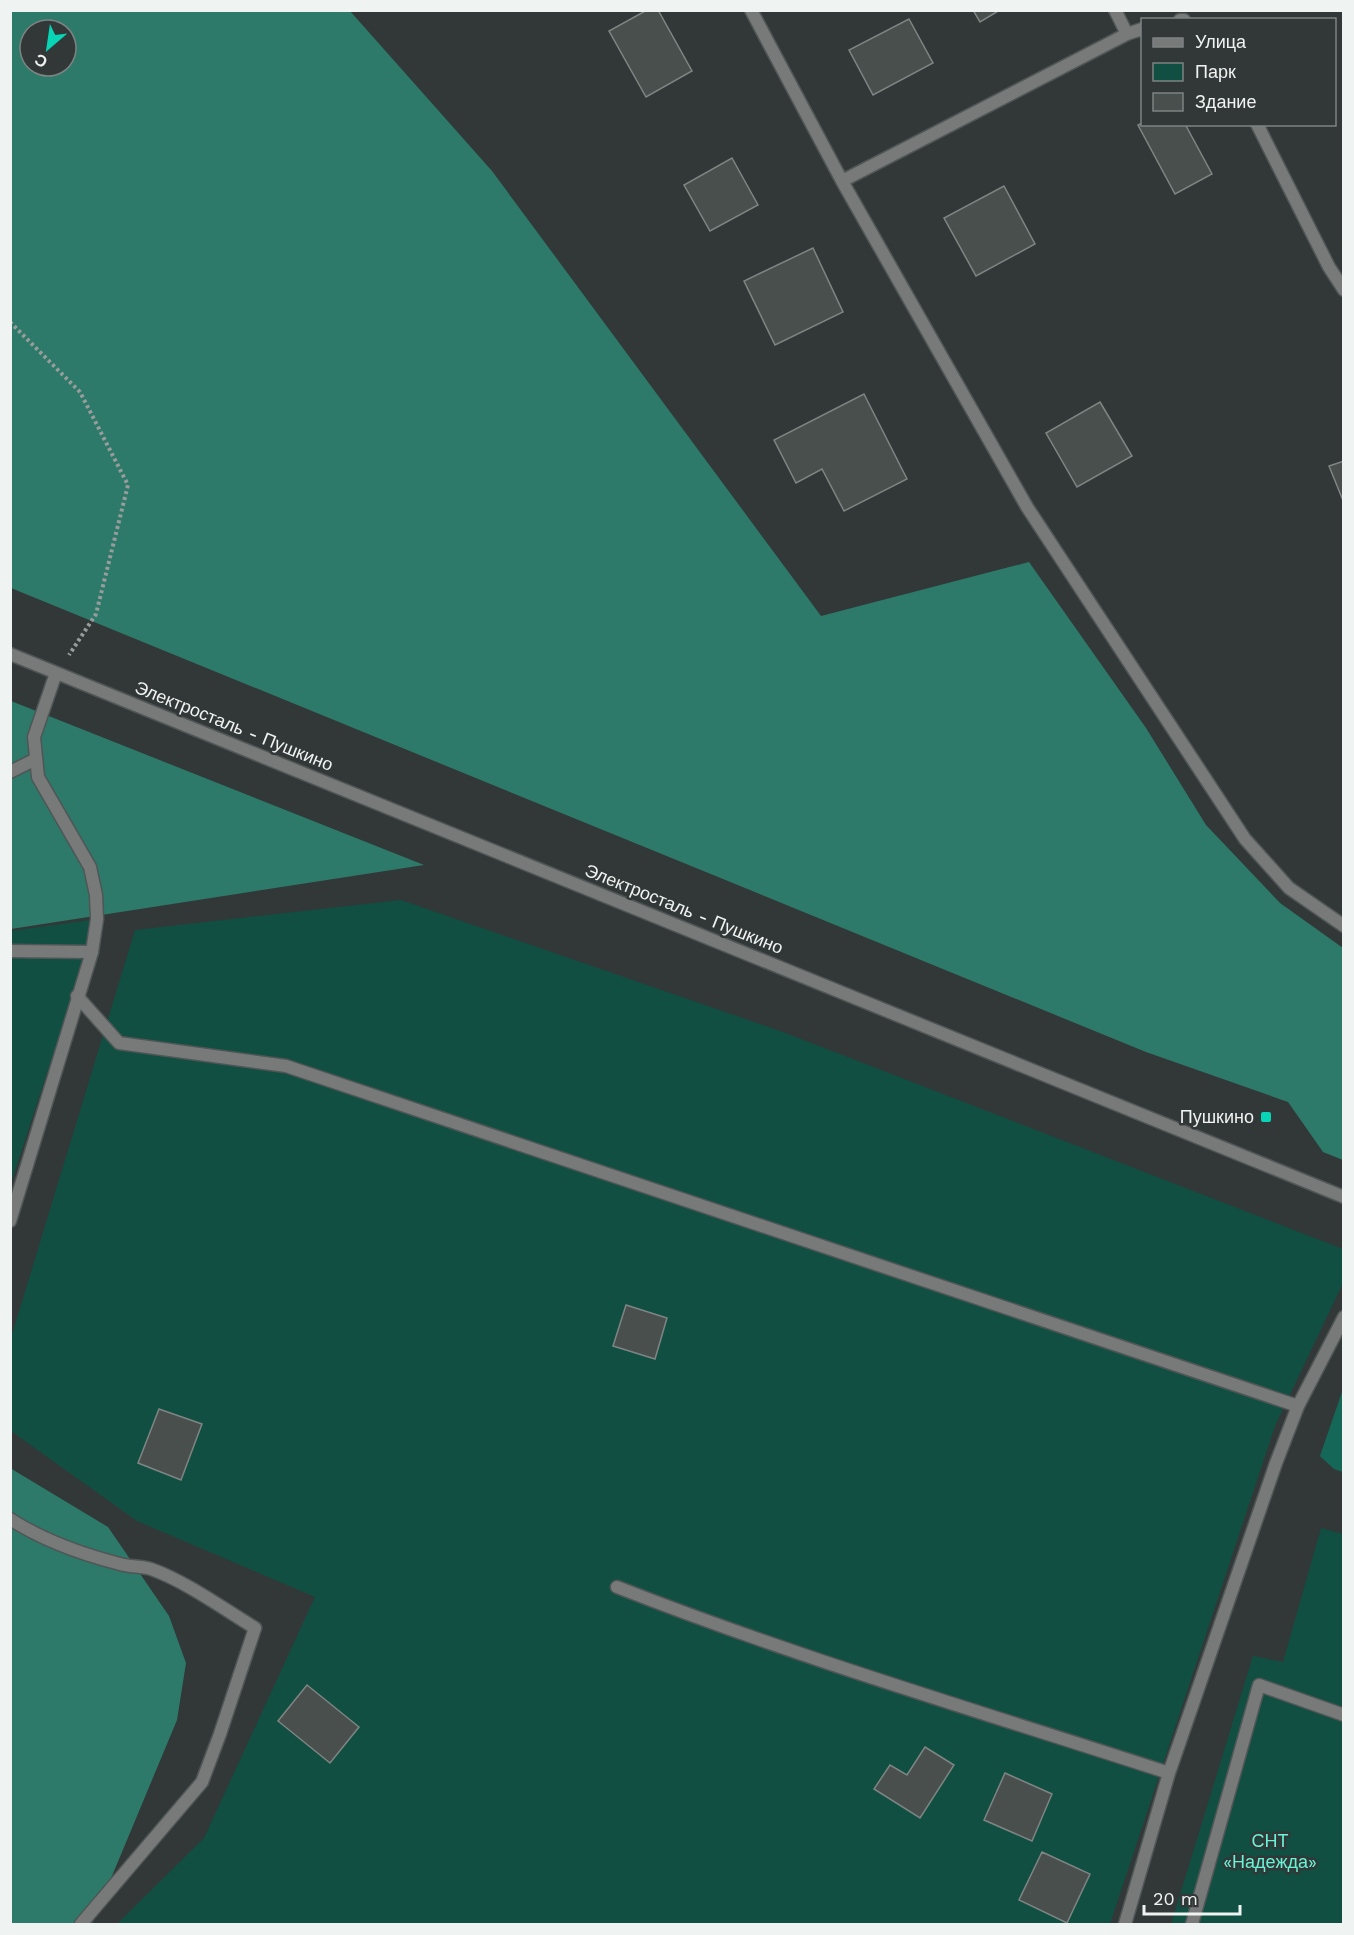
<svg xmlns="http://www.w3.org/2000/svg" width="1354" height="1935" font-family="'Work Sans',sans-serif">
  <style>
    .green { fill: #114f43 }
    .forest { fill: #2d7a6a; fill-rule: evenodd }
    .water { fill: #156858 }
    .building { fill: #494f4d; stroke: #7e8583; stroke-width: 1.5 }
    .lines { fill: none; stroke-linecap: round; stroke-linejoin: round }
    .lane-casing { stroke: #505655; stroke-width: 15 }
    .street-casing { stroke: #505655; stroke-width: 15 }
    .path { stroke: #989d9c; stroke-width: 4; stroke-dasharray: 3 3; stroke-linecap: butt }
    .lane { stroke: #777a79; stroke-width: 12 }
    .street { stroke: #777a79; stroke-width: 12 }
    .poi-dot { fill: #07d5b6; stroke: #323837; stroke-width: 2 }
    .labels { text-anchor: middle; stroke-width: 5; stroke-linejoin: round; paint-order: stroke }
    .street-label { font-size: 18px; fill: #eff3f2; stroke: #323837 }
    .poi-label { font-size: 18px; fill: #eff3f2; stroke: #323837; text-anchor: end }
    .park-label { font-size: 18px; fill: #67f4d6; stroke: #323837 }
  </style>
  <rect width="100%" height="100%" fill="#323837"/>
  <path class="green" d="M401,900l382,132 560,217v34l-68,143 -165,498h-993l87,-86 111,-241 -178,-76 -126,-90 -1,-90 125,-411z
    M97,919v1l-86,263v-252z
    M1321,1528l22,6v390h-172l82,-268 30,6z"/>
  <path class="forest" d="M10,11h340l142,160 329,445 208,-54 117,166 60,97 74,78 63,45v212l-20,-8 -35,-50 -142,-50 -1135,-464zM30,30h36v36h-36z
    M11,701l413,164 -413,64z
    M10,1468l98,59 61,89 17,47 -9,57 -85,204h-81z"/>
  <path class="water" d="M1343,1389v83l-9,-3 -14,-13z"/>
  <path class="building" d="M647,10h11l34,61 -46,26 -37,-66z
    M973,10h27l-20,12z
    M909,19l24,44 -60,32 -24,-45z
    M1142,123v1h43l27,50 -37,20 -37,-69z
    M732,158l26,47 -48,26 -26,-46z
    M1004,186l31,58 -59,32 -32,-58z
    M813,248l30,64 -68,33 -31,-64z
    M864,394l43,85 -63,32 -22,-42 -26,14 -22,-43z
    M1100,402l32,54 -55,31 -31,-54z
    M1344,461v42l-15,-37z
    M626,1305l41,13 -12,41 -42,-13z
    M159,1409l43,15 -21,56 -43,-17z
    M307,1685l52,42 -29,36 -52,-42z
    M925,1747l29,18 -34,53 -46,-29 16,-24 17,10z
    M1005,1773l47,21 -20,47 -48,-21z
    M1042,1852l48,22 -23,49 -48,-23z"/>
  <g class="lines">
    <g class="lane-casing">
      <path id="lane" d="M751,10l91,171 185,326 218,332 44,49 55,38
        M1115,10l12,24
        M1180,20h4
        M1257,124l72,143 15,23
        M842,181l285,-147 15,-5
        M10,951l82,1
        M77,996l42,47 167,23 1012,340
        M617,1587c181,71 368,126 552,186
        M1125,1924l44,-151 107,-310 22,-57 46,-89
        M1192,1924l67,-239 85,30"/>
    </g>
    <g class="street-casing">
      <path id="street" d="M10,654l1334,543
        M10,772l26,-13
        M10,1221l82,-269 5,-33 -1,-24 -6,-28 -52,-90 -4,-40 22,-64
        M10,1519c34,22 71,35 110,45 10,3 22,2 31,5 34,12 73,40 104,59l-35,106 -18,48 -121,142"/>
    </g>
    <path class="path" d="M10,322l70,70 48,93 -32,129 -27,41"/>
    <use href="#lane" class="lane"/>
    <use href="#street" class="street"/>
  </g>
  <rect class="poi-dot" x="1260" y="1111" width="12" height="12" rx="3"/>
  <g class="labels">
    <g class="street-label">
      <text transform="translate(234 726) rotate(22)" y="6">Электросталь - Пушкино</text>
      <text transform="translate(684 909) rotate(22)" y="6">Электросталь - Пушкино</text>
    </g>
    <g class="poi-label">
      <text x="1254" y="1123">Пушкино</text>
    </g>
    <g class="park-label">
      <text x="1270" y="1847">СНТ<tspan x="1270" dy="21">«Надежда»</tspan></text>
    </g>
  </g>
  <rect width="1354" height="1935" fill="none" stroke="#eff3f2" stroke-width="24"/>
  <rect x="1141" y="18" width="195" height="108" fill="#323837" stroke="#7e8382" stroke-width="1.5"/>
  <rect x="1153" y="38" width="30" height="9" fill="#777a79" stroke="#7e8382" stroke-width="1.5"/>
  <text x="1195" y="48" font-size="18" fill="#eff3f2">Улица</text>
  <rect x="1153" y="63" width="30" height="18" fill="#114f43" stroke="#7e8382" stroke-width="1.5"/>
  <text x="1195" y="78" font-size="18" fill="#eff3f2">Парк</text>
  <rect x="1153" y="93" width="30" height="18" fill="#494f4d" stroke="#7e8382" stroke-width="1.5"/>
  <text x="1195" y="108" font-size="18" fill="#eff3f2">Здание</text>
  <g transform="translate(48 48) rotate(209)"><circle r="28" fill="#323837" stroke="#7e8382" stroke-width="1.5"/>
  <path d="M0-4.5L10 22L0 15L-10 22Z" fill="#07d5b6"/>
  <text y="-9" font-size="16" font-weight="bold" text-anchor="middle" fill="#eff3f2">С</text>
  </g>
  <path d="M1144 1905v9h96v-9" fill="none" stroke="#eff3f2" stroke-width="3"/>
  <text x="1153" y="1905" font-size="18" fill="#eff3f2" stroke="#323837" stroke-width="4.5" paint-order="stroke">20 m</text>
</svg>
